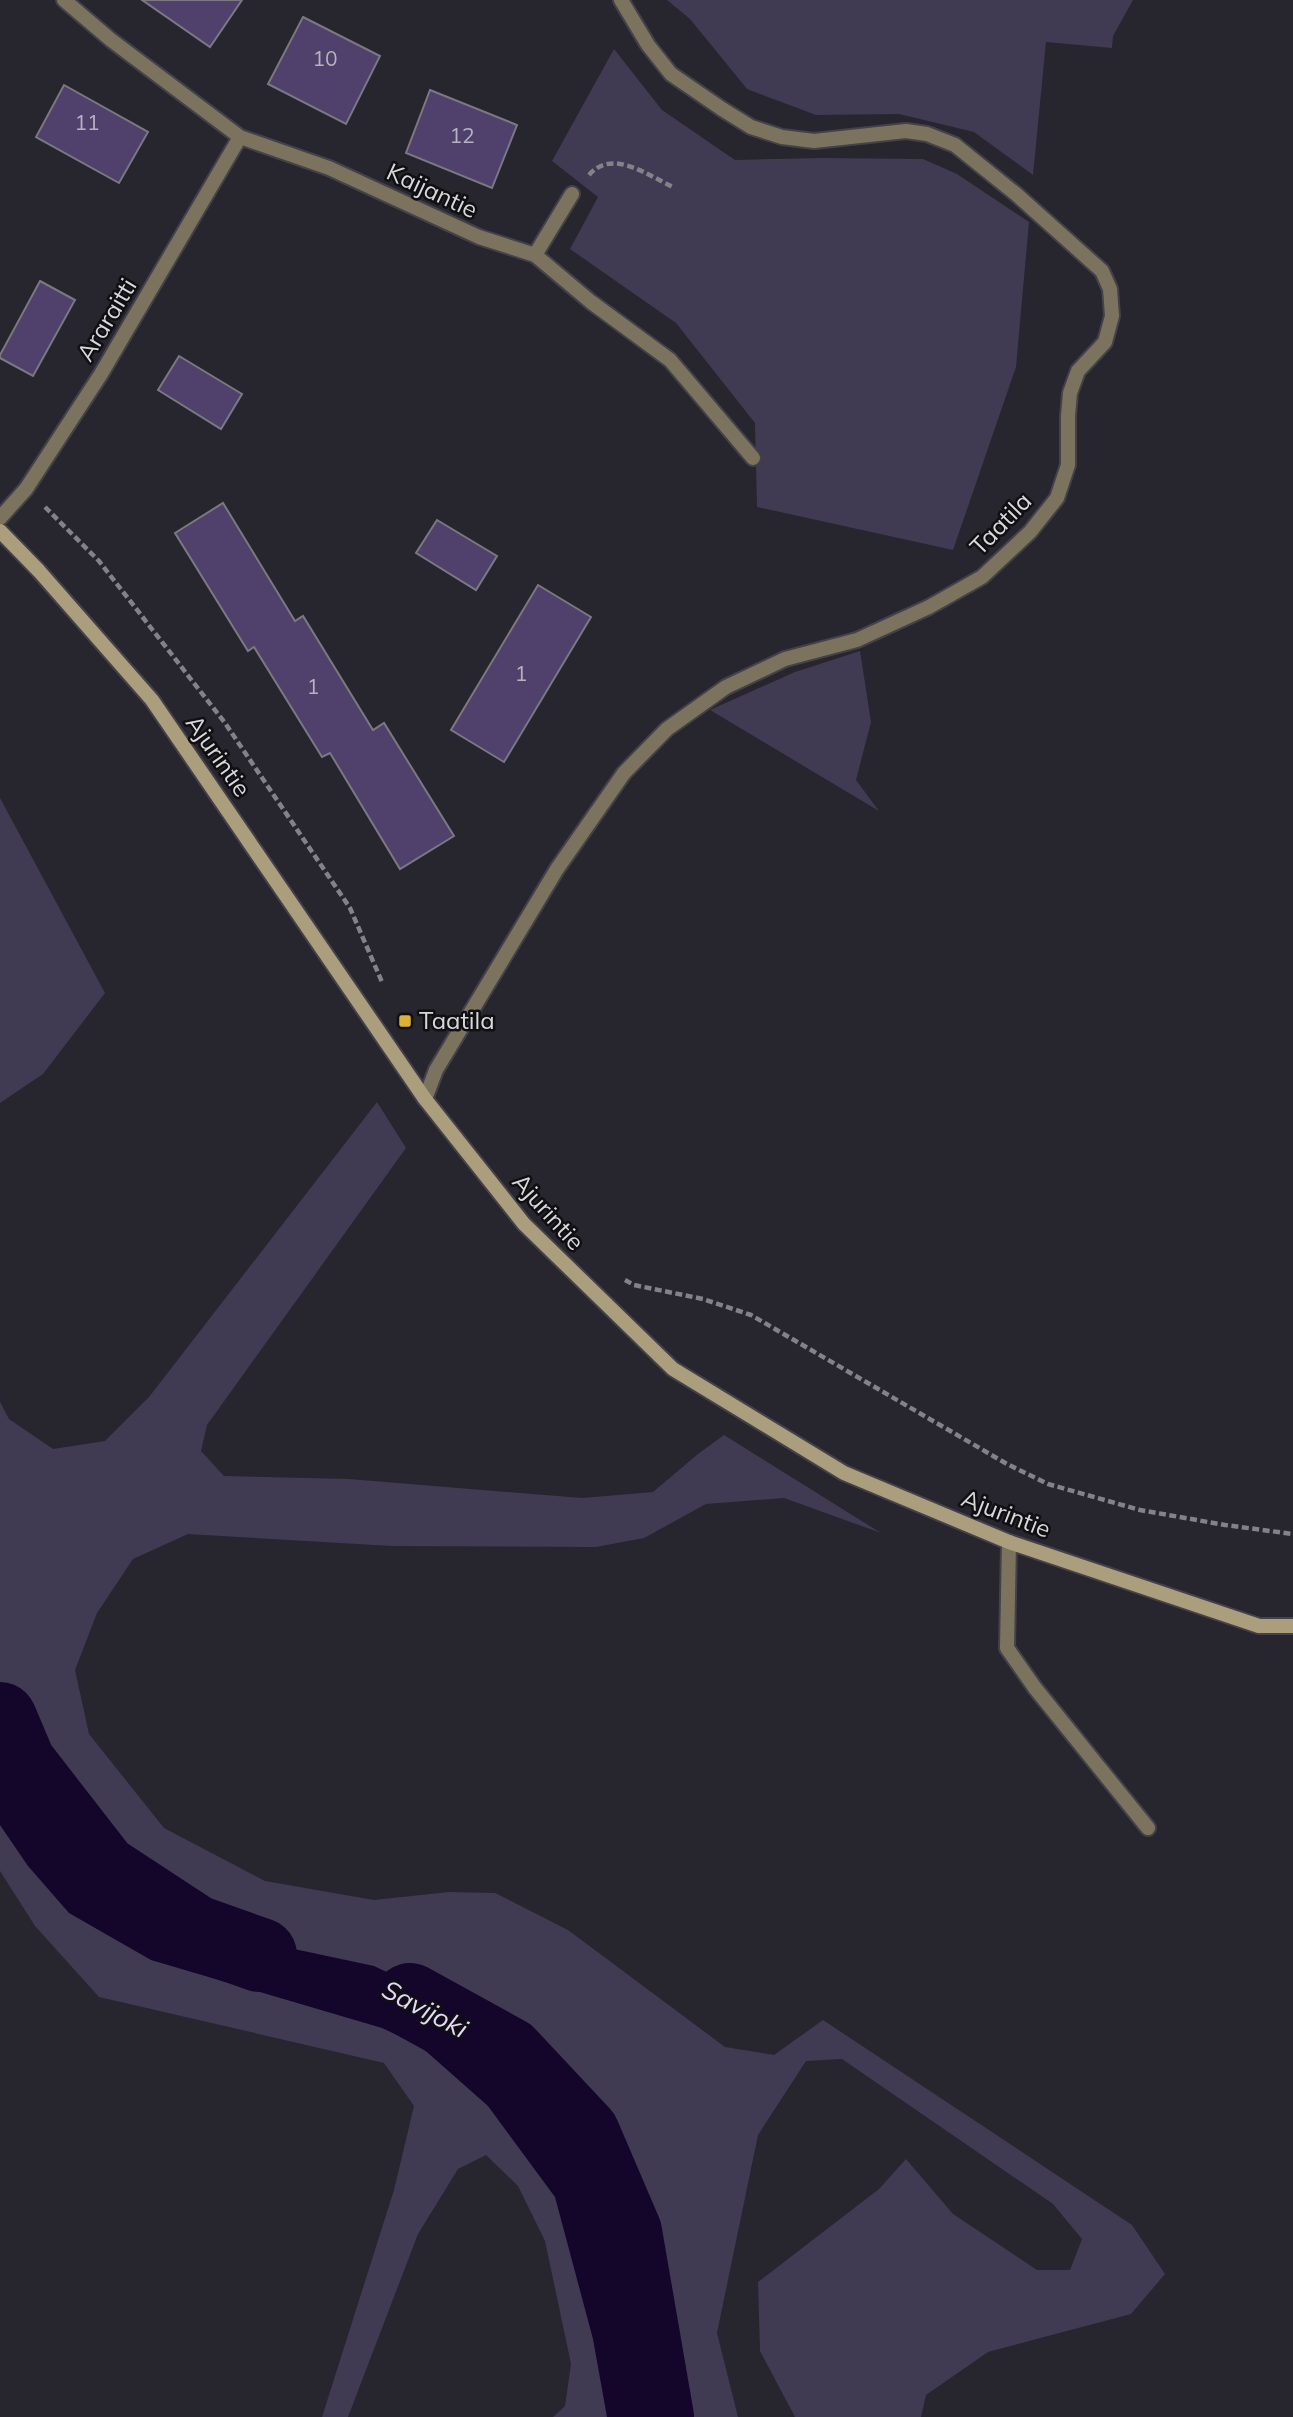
<svg xmlns="http://www.w3.org/2000/svg" width="1293" height="2417" font-family="Mulish,sans-serif">
  <style>
    .green { fill: #413a53 }
    .water { fill: #14052a }
    .lines { fill: none; stroke-linecap: round; stroke-linejoin: round }
    .river { stroke: #14052a; stroke-width: 74 }
    .building { fill: #4f416c; stroke: #7b7881; stroke-width: 2 }
    .lane-casing { stroke: #434149; stroke-width: 18 }
    .street-casing { stroke: #434149; stroke-width: 18 }
    .secondary-casing { stroke: #434149; stroke-width: 18 }
    .path { stroke: #838288; stroke-width: 4.5; stroke-dasharray: 7 3.5; stroke-linecap: butt }
    .lane { stroke: #7b735e; stroke-width: 14 }
    .street { stroke: #7b735e; stroke-width: 14 }
    .secondary { stroke: #ab9e7c; stroke-width: 14 }
    .poi-dot { fill: #dbb233; stroke: #100f12; stroke-width: 2.5 }
    .labels { text-anchor: middle; stroke-width: 5; stroke-linejoin: round; paint-order: stroke }
    .number-label { font-size: 21px; fill: #b6b2c0 }
    .street-label { font-size: 24px; fill: #d8d7dc; stroke: #100f12 }
    .poi-label { font-size: 24px; fill: #d8d7dc; stroke: #100f12; text-anchor: start }
    .water-label { font-size: 26px; font-style: italic; fill: #e2daf8; stroke: #100f12 }
  </style>
  <rect width="100%" height="100%" fill="#27252d"/>
  <path class="green" d="M667,0h466l-20,36 -1,12 -66,-6 -13,133 -59,-43 -75,-18 -83,1 -69,-26 -57,-70z
    M614,49l48,61 73,50 86,-2 102,1 34,15 72,48 -13,145 -63,183 -196,-43 -2,-84 -79,-100 -106,-74 28,-52 -46,-36z
    M860,651l11,71 -15,58 23,31 -169,-101 85,-38z
    M0,798l105,195 -62,81 -43,29z
    M377,1102l29,46 -199,277 -6,26 23,25 125,3 233,19 71,-6 45,-38 26,-19 157,98 -97,-35 -78,6 -62,34 -48,9 -204,-1 -204,-12 -55,25 -36,54 -22,57 14,64 75,94 101,53 109,19 75,-8 46,1 73,37 157,117 49,8 49,-35 309,205 33,49 -34,40 -143,38 -62,43 -5,22h-126l-35,-66 -2,-69 121,-93 27,-30 47,55 84,56h33l12,-31 -29,-35 -211,-145 -36,2 -48,74 -41,198 21,84h-185l12,-11 6,-42 -26,-123 -27,-55 -32,-31 -28,14 -40,65 -70,183h-26l72,-227 20,-84 -30,-43 -285,-66 -64,-71 -35,-55v-469l9,17 44,30 52,-8 44,-44z"/>
  <path class="water" d="M0,1722l10,28 64,96 94,69 50,18 156,33 40,19 46,29 89,82 42,53 36,88 34,180h-54l-14,-78 -38,-142 -67,-91 -69,-61 -37,-17 -231,-68 -82,-47 -41,-47 -28,-41z"/>
  <g class="lines">
    <path class="river" d="M0,1719l19,45 83,107 93,61 65,23
      M410,2000l98,54 75,80 42,98 32,185"/>
  </g>
  <path class="building" d="M142,0h100l-32,47z
    M303,17l77,39 -34,68 -78,-40z
    M64,85l84,47 -29,51 -83,-46z
    M430,90l87,35 -25,63 -86,-35z
    M40,281l35,19 -42,76 -33,-18v-3z
    M179,356l63,38 -21,35 -63,-39z
    M223,503l72,118 8,-5 70,114 11,-7 70,113 -54,33 -70,-116 -8,4 -68,-110 -6,4 -73,-118z
    M437,520l60,36 -21,34 -60,-37z
    M538,585l53,32 -87,145 -53,-32z"/>
  <g class="lines">
    <g class="lane-casing">
      <path id="lane" d="M535,255l37,-61
        M1009,1542l-2,106 28,40 113,140"/>
    </g>
    <g class="street-casing">
      <path id="street" d="M64,0l47,40 129,97 89,31 150,69 56,18 56,47 79,58 83,98
        M0,518l26,-29 75,-115 139,-237
        M425,1099l11,-29 121,-201 67,-96 43,-44 59,-42 59,-28 72,-19 72,-33 53,-30 48,-45 27,-34 11,-33v-49l2,-23 8,-22 27,-29 7,-26 -2,-27 -8,-18 -86,-77 -61,-49 -28,-11 -21,-3 -92,10 -32,-4 -31,-10 -29,-18 -51,-35 -23,-29 -27,-45"/>
    </g>
    <g class="secondary-casing">
      <path id="secondary" d="M0,531l39,40 113,129 273,399 99,125 149,145 171,104 165,69 250,84h34"/>
    </g>
    <path class="path" d="M589,175c23,-27 58,0 84,12
      M45,507l54,54 126,162 125,185 32,74
      M625,1280l9,5 69,14 48,16 256,149 41,20 92,26 85,15 68,9"/>
    <use href="#lane" class="lane"/>
    <use href="#street" class="street"/>
    <use href="#secondary" class="secondary"/>
  </g>
  <rect class="poi-dot" x="398" y="1014" width="14" height="14" rx="3.5"/>
  <g class="labels">
    <g class="number-label">
      <text x="325" y="66">10</text>
      <text x="87" y="130">11</text>
      <text x="462" y="143">12</text>
      <text x="521" y="681">1</text>
      <text x="313" y="694">1</text>
    </g>
    <g class="street-label">
      <text transform="translate(432 191) rotate(25)" y="8">Kaijantie</text>
      <text transform="translate(107 320) rotate(-59)" y="8">Araraitti</text>
      <text transform="translate(1001 524) rotate(-46)" y="8">Taatila</text>
      <text transform="translate(218 756) rotate(55)" y="8">Ajurintie</text>
      <text transform="translate(548 1212) rotate(48)" y="8">Ajurintie</text>
      <text transform="translate(1006 1514) rotate(21)" y="8">Ajurintie</text>
    </g>
    <g class="poi-label">
      <text x="419" y="1029">Taatila</text>
    </g>
    <g class="water-label">
      <text transform="translate(425 2009) rotate(28)" y="9">Savijoki</text>
    </g>
  </g>
</svg>
